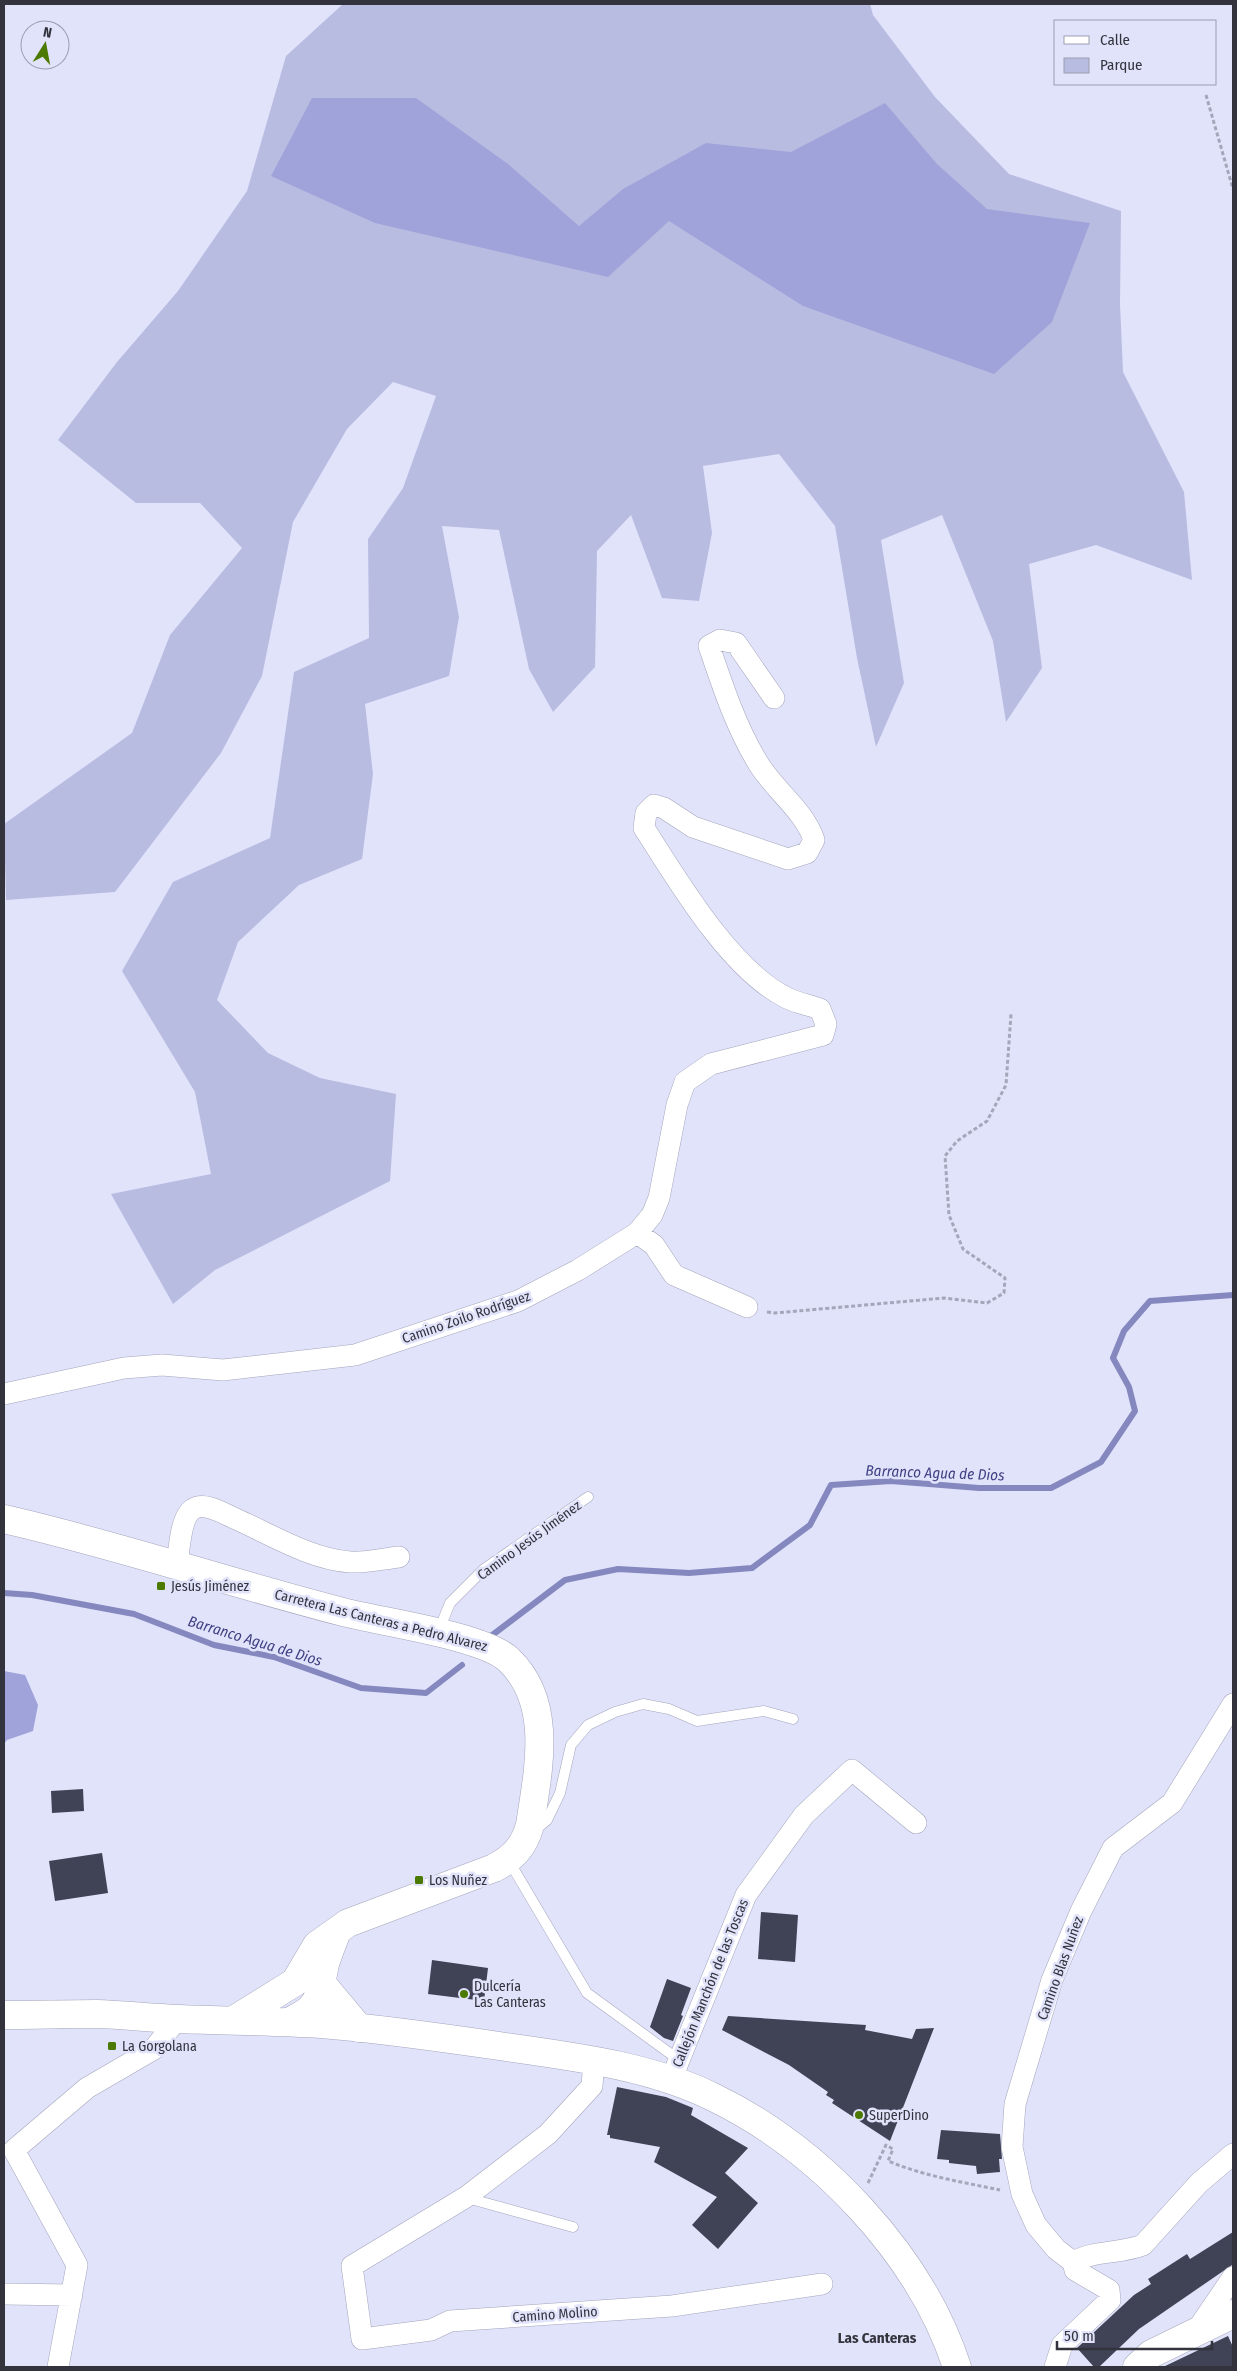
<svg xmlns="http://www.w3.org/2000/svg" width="1237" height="2371" font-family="'Fira Sans Condensed',sans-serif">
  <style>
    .green { fill: #b9bce1 }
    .forest { fill: #9fa3da }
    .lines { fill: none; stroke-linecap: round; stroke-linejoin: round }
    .stream { stroke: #8588be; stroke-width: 6 }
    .building { fill: #404255 }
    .service-casing { stroke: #a3a5bb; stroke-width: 11 }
    .minor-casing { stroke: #a3a5bb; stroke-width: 22 }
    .secondary-casing { stroke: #a3a5bb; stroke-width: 29 }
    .primary-casing { stroke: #a3a5bb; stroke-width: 29 }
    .path { stroke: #a4a6b9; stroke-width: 3; stroke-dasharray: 4 2.5; stroke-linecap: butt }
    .service { stroke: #fff; stroke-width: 10 }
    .minor { stroke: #fff; stroke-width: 21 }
    .secondary { stroke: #fff; stroke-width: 28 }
    .primary { stroke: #fff; stroke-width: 28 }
    .poi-dot { fill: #4c7a00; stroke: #e1e3fb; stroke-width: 2 }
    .labels { text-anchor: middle; stroke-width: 5; stroke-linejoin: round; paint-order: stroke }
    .street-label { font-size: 14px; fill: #32333c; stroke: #e1e3fb }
    .poi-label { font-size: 14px; fill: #32333c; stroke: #e1e3fb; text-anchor: start }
    .water-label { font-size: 15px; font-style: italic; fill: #403f82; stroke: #e1e3fb }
    .neighbourhood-label { font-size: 15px; font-weight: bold; fill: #32333c; stroke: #e1e3fb }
  </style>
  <rect width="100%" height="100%" fill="#e1e3fb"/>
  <path class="green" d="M343,4h527l3,11 62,82 74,77 112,37 -1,93 3,68 61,120 8,88 -96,-35 -67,19 13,104 -36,54 -13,-81 -51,-126 -61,25 23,143 -28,64 -19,-89 -22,-132 -56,-72 -76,12 9,67 -13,68 -37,-3 -31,-83 -34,36 -2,116 -42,45 -24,-43 -30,-139 -57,-4 17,91 -10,59 -84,28 8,70 -11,85 -63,26 -61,57 -21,58 51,53 52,25 76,16 -6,87 -175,89 -42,34 -62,-110 100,-20 -16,-82 -73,-121 51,-89 97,-44 24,-166 75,-34 -1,-99 35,-51 33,-92 -43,-14 -46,47 -54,93 -31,154 -41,77 -106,139 -109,8 -2,-76 128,-91 38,-98 72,-87 -42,-45h-64l-78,-63 59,-78 61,-71 69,-100 39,-135z"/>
  <path class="forest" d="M312,98h104l92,66 71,62 44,-37 83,-46 85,9 94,-49 52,61 50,45 103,14 -38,99 -58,52 -191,-68 -134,-85 -61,56 -233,-54 -104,-47z
    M4,1671l21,4 13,30 -5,26 -26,9 -3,4z"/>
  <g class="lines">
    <path class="stream" d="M4,1593l28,2 102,19 80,31 60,12 87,31 65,5 36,-28
      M491,1636l74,-56 53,-11 71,4 63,-5 58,-43 21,-40 60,-4 88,7h72l50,-26 34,-51 -6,-24 -16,-29 11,-27 26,-30 83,-6"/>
  </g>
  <path class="building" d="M83,1789l1,22 -32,2 -1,-22z
    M102,1853l6,40 -53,8 -6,-40z
    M761,1912l37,3 -3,47 -37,-3z
    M432,1960l56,8 -4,33 -56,-7z
    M667,1979l24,9 -10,27 2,1 -10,25 -9,-3 -14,-11z
    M728,2016l138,9 -1,5 47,9 4,-10 18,-1 -44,113 -58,-38 2,-3 -8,-5 2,-3 -39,-27 -67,-35z
    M617,2087l49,10 27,11 -2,7 57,33 -23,25 33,30 -40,46 -26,-24 25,-28 -63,-35 6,-15 -50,-9v-3h-3z
    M941,2130l59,4 2,25h-3l1,13 -23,2 -1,-8 -27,-3v-3l-12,-1z
    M1233,2232l-1,33 -93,64 -40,38h-5l-17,-19 57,-53 17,-11 -3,-5 39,-25 3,5z
    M1228,2336l5,11v20h-70z"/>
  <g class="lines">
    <g class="service-casing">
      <path id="service" d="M439,1630l11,-27 34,-34 104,-72
        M534,1831l13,-11 13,-27 11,-48 17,-20 27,-13 28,-8 26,5 28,12 67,-10 29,8
        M509,1861l78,132 92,67
        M467,2198l106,29"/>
    </g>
    <g class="minor-casing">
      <path id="minor" d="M637,1233l17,12 20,30 73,32
        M4,1394l120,-26 38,-3 61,5 132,-15 163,-54 60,-31 59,-37 15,-18 7,-17 18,-93 8,-23 26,-18 112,-29 3,-11 -6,-15c-11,-4 -23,-6 -33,-11 -57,-28 -109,-117 -143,-170l2,-15 8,-8 10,3 29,19 95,32 19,-6 7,-13c-10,-30 -39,-49 -56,-77 -22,-36 -35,-76 -49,-117l11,-6 16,3 38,55
        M177,1566c2,-14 3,-49 16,-57 12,-8 31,5 43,10 36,16 74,40 114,43 16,1 32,-3 49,-5
        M594,2061l-2,25 -44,48 -82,63 -114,69 10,73 69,-9 19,-9 222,-15 150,-22
        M671,2080l75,-185 58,-80 48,-45 64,53
        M1073,2262l-17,-13 -20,-24 -14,-31 -10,-47 3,-43 37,-124 29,-69 32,-63 59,-45 61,-99
        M1073,2262c22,-12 47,-8 70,-17l56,-62 34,-29
        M4,2294l68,1
        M1197,2330l36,-53
        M58,2367l19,-102 -63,-115 73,-62 67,-39 23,-30
        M1055,2367l7,-22 48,-45 -1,-10 -34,-20 -2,-8"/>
    </g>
    <g class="secondary-casing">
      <path id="secondary" d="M4,1519c114,26 226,64 339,93 38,10 142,24 166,48 45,43 29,111 21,165 -6,22 -17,33 -36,43l-146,55 -31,22 -22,37 -61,38
        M323,1985l36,43
        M288,2022c35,-15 30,-26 37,-58 3,-10 7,-20 11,-30"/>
    </g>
    <g class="primary-casing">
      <path id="primary" d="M4,2015c31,0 62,-1 93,-1 27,1 55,4 82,5 48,2 95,2 142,5 62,5 124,14 185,23 70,10 144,19 207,50 107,52 207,157 244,270
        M1137,2367l14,-13 82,-40"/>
    </g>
    <path class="path" d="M1206,95l27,94
      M767,1312l8,1 169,-15 43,5 17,-10 1,-15 -42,-29 -14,-34 -4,-59 12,-15 30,-20 19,-36 5,-71
      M868,2183l18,-38 7,4 -5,12c36,15 74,21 112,29"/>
    <use href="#service" class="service"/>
    <use href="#minor" class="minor"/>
    <use href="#secondary" class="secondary"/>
    <use href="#primary" class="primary"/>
  </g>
  <g class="poi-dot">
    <rect x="156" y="1581" width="10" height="10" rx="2.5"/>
    <rect x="414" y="1875" width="10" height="10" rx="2.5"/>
    <circle cx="464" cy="1994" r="5"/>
    <rect x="107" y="2041" width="10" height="10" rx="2.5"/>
    <circle cx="859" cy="2115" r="5"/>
  </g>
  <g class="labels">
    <g class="street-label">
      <text transform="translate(466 1317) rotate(-19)" y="5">Camino Zoilo Rodríguez</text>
      <text transform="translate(529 1540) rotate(-36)" y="5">Camino Jesús Jiménez</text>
      <text transform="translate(381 1620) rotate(14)" y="5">Carretera Las Canteras a Pedro Alvarez</text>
      <text transform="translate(1060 1968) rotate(-70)" y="5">Camino Blas Nuñez</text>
      <text transform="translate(710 1983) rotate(-68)" y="5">Callejón Manchón de las Toscas</text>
      <text transform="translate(555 2314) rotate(-4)" y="5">Camino Molino</text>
    </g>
    <g class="poi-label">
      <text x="171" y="1591">Jesús Jiménez</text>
      <text x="429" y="1885">Los Nuñez</text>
      <text x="474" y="1991">Dulcería<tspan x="474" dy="16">Las Canteras</tspan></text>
      <text x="122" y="2051">La Gorgolana</text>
      <text x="869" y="2120">SuperDino</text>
    </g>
    <g class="water-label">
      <text transform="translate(935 1473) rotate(2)" y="5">Barranco Agua de Dios</text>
      <text transform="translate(255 1641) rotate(17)" y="5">Barranco Agua de Dios</text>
    </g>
    <g class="neighbourhood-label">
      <text x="877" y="2343">Las Canteras</text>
    </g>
  </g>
  <rect width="1237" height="2371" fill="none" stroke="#32333c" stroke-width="10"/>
  <rect x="1054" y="20" width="162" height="65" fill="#e1e3fb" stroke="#9b9daf"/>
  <rect x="1064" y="36" width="25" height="8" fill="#ffffff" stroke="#9b9daf"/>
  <text x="1100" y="45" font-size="15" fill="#32333c">Calle</text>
  <rect x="1064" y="58" width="25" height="15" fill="#b9bce1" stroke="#9b9daf"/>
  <text x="1100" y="70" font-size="15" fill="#32333c">Parque</text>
  <g transform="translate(45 45) rotate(11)"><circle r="24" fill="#e1e3fb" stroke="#9b9daf"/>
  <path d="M0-4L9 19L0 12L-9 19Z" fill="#4c7a00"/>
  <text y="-8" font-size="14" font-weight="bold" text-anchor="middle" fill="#32333c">N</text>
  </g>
  <path d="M1057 2341v8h155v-8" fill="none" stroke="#32333c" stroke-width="2.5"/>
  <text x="1064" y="2341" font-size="15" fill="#32333c" stroke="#e1e3fb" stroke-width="4" paint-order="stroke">50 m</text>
</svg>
